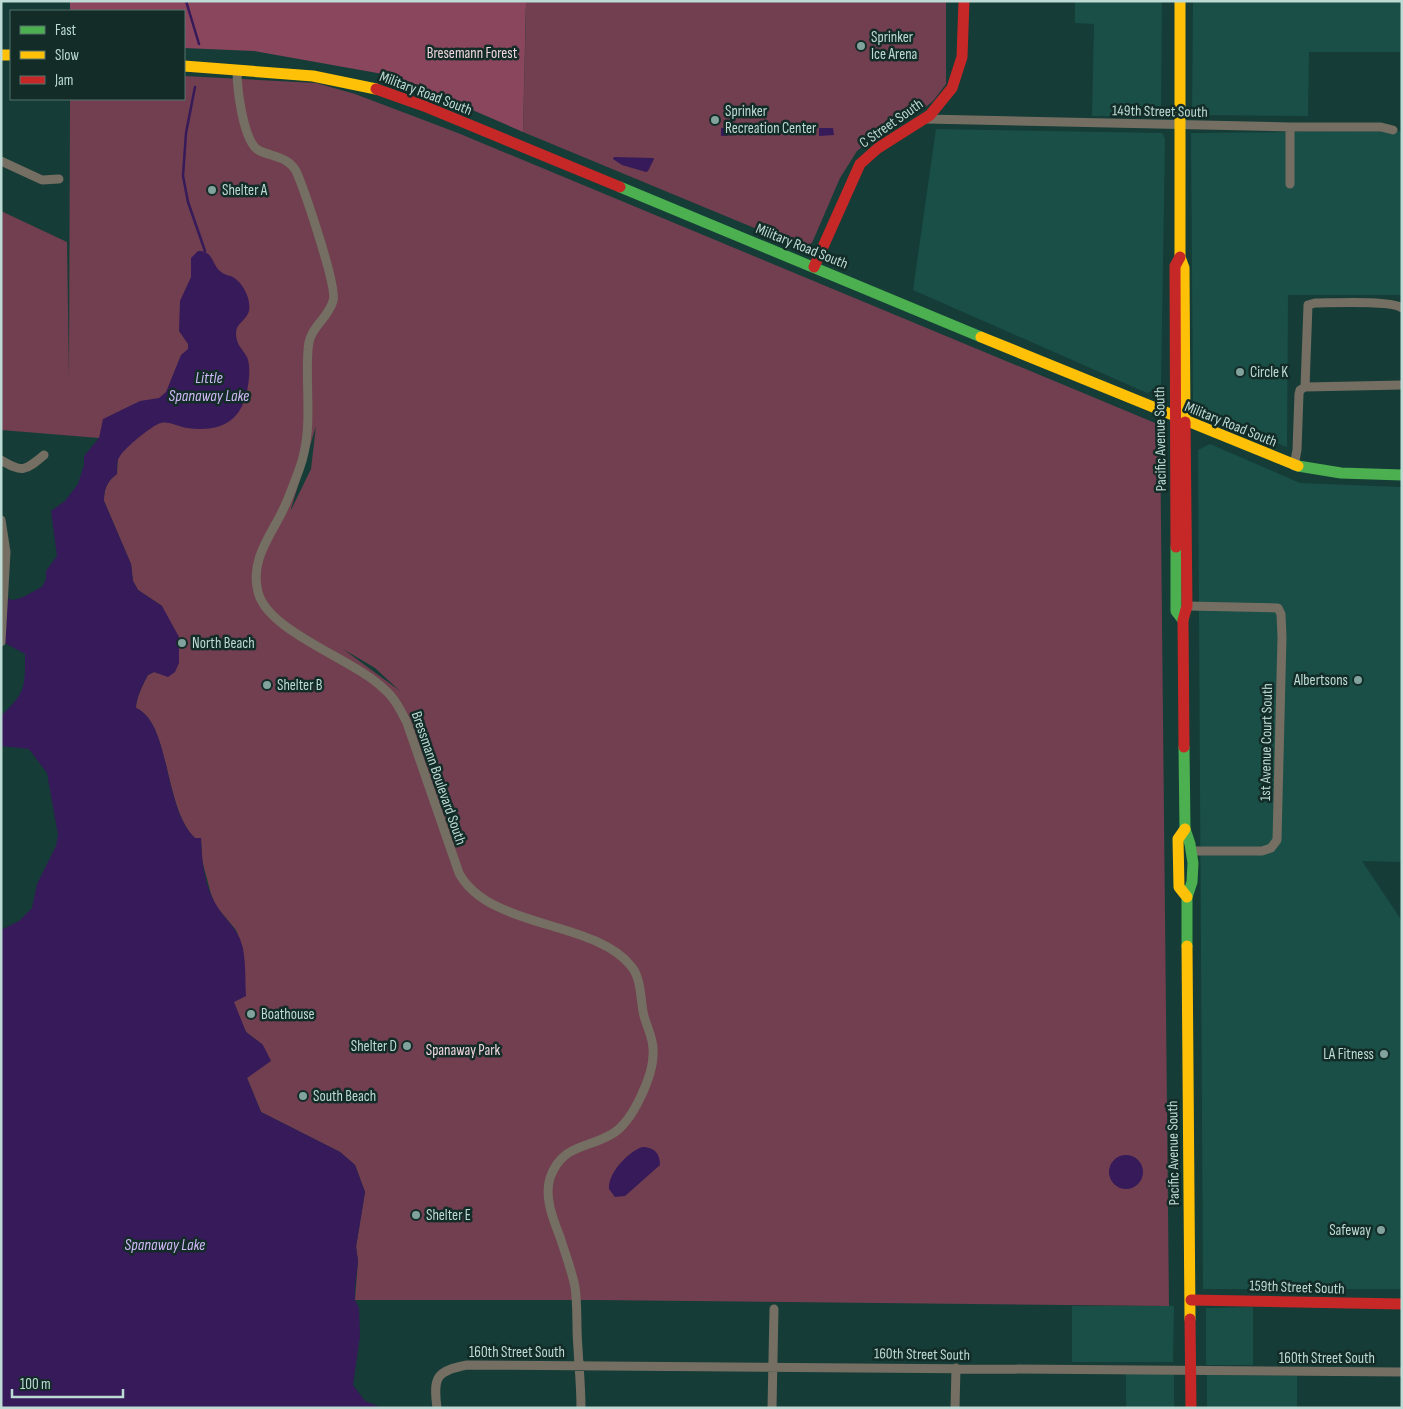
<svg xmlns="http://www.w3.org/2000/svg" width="1403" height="1409" font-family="'Sofia Sans Condensed',sans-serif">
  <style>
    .built { fill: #194f47 }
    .green { fill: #713f4f; fill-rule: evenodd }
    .forest { fill: #8a465d }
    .water { fill: #361a59 }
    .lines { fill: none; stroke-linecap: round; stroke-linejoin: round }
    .stream { stroke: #361a59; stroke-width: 2.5 }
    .street { stroke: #756e62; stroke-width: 9 }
    .fast { stroke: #4caf50; stroke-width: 11 }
    .slow { stroke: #ffc107; stroke-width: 11 }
    .jam { stroke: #c62828; stroke-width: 11 }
    .poi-dot { fill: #82a39d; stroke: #132c28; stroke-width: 2 }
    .labels { text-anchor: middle; stroke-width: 5; stroke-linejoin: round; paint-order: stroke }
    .poi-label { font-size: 15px; fill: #bddad4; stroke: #132c28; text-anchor: start }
    .park-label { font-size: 15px; fill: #f1d7dd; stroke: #132c28 }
    .street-label { font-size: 15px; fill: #bddad4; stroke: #132c28 }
    .water-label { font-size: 16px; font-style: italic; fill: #d1b9f6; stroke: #132c28 }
  </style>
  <rect width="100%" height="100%" fill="#153c37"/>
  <path class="built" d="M1075,1h87l-1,115h-69l2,-92 -19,-1z
    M1193,1h209v118h-2v-67h-91l-1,64 -116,-1z
    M936,129l226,4 3,5 -4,250 -14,5 -234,-103z
    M1402,131v164h-114l-1,152 -87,-33 -7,-10 -2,-271z
    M1210,444l90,39 102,4v375l-40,-1 40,60v368h-199l-5,-839z
    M1072,1306h102l-1,56h-101z
    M1253,1307v58h-47v-57z
    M1126,1374h48v34h-48z
    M1207,1375l90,1v32h-90z"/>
  <path class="green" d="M519,1h427v83l-13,17 -11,9 -52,30 -13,11 -17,27 -28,65 -12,4 -277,-115 3,-123z
    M184,76l132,7 39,11 103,39 702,292 9,881 -577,-6h-237l3,-39 -2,-14 9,-55 -10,-27 -15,-13 -79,-40 -14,-34 16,-33 -17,-13 -13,-30 12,-21 -2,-32 -7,-19 -20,-24 -5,-12 -9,-34 -1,-22h-6c-31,-29 -25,-116 -59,-130 0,-10 7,-24 12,-33l6,-3 5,1 3,-67 -24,-16 -5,-9 -2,-17 -27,-63c0,-12 3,-20 13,-27l1,-17 -19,-19 -98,-8v-219l66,31 2,135 1,-278h114zM316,426l-5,43 -20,41v-1zM343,649l32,19 25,23z"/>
  <path class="forest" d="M70,1h456l-3,131 -129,-56 -140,-25 -70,-3v-37h-114z"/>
  <path class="water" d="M721,128h13l1,7 -14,1z
    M819,128h14l1,7 -15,1z
    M614,157l39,1 1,1 -6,12 -2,1 -24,-7 -9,-6z
    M198,251c16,0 13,13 23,21 5,4 11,3 16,8 8,7 14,21 12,31 -2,9 -13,12 -13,22 0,12 6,15 11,24 4,10 2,24 0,34 -7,33 -29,41 -60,37 -8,-1 -18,-7 -26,-5 -9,2 -36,25 -41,33 -4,5 -3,12 -3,18 -10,7 -13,15 -13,27l27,63 2,17 5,9 24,16 17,31v26l-4,9 -7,5 -14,-5 -6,3c-5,9 -12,23 -12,33 35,15 27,100 59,130h6c1,23 3,48 16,68 9,16 22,22 26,43 3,15 2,32 3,47l-12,6 12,30 17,13 8,16 -24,17 14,34 79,40 15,13 10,27 -9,55 2,14 -3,26v13l4,8 1,28 -7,49 12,16 18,7h-382v-478l18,-9 13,-13 5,-24 19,-38 2,-11 -11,-62 -18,-24 -28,-3v-30c25,-24 24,-28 24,-62l-22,-12 3,-44 7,2 8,-2 21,-11 4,-8v-8l11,-15 -6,-45 14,-10 13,-17 6,-19v-9l15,-18 4,-19 37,-18 19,-3 7,-6 15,-37 7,-6v-5l-9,-13 1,-30 11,-24v-19z
    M642,1147c12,0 18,6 18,18l-35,31 -10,1 -6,-8c-1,-16 18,-36 33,-42z
    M1109 1172a17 17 0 1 1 34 0a17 17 0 1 1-34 0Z"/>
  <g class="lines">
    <path class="stream" d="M186,1l13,43
      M195,87l-9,46 -3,43 5,26 17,49"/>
    <path class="street" d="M237,70c0,17 6,74 23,81 14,6 28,6 36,20 8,18 42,117 37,130 -6,20 -24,25 -25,49 -3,41 6,80 -9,120 -5,13 -10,28 -17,42 -13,26 -32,49 -24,80 10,40 96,67 126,97 11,9 17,22 23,34l52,150c30,56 136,47 172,93 11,13 9,34 13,50 3,11 9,22 9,33 2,24 -20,73 -41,85 -25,15 -50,10 -62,44 -6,19 3,41 10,59 5,16 12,34 15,50 3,20 1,41 3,61 1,20 3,39 3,60
      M926,119l364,8h91l12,3
      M1290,127v57
      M1,161l41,19 17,-1
      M1305,387l3,-82 7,-2c16,0 77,-3 87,5
      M1305,387l97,-2
      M1,460c22,13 24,11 43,-5
      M1294,466l3,-16 2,-56 1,-4 5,-3
      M1,520l5,32 -5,90
      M1187,606l91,2 3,6 1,23 -5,203 -6,8 -9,3h-71
      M437,1408c-4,-31 -1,-37 30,-43l935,7
      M772,1408l2,-99
      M955,1408l1,-40"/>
    <path class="fast" d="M620,187l361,150
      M1298,466l43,7 61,2
      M1176,547v64l7,9
      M1184,747l1,82 5,15 3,19 -1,19 -5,15v49"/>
    <path class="slow" d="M1180,1v256l4,11 1,154
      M1,55h10
      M184,66l129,10 63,13
      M981,337l317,129
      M1185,829l-7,10 1,48 8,10
      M1187,946l3,373"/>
    <path class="jam" d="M376,89l48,17 196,81
      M814,267l46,-103 18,-16 52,-33 22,-27 10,-31 2,-56
      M1176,547l-1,-281 5,-9
      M1184,747l-1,-127 4,-14 -2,-184
      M1191,1300l211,4
      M1190,1319l1,89"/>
  </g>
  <g class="poi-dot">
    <circle cx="861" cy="46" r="5"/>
    <circle cx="715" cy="120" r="5"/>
    <circle cx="212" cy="190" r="5"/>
    <circle cx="1240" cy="372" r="5"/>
    <circle cx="182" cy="643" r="5"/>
    <circle cx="1358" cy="680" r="5"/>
    <circle cx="267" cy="685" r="5"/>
    <circle cx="251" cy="1014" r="5"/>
    <circle cx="407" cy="1046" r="5"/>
    <circle cx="1384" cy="1054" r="5"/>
    <circle cx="303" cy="1096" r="5"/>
    <circle cx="416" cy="1215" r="5"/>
    <circle cx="1381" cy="1230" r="5"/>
  </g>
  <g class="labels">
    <g class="poi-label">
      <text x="871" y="42">Sprinker<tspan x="871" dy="17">Ice Arena</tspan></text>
      <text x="725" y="116">Sprinker<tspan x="725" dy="17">Recreation Center</tspan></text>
      <text x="222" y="195">Shelter A</text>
      <text x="1250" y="377">Circle K</text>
      <text x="192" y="648">North Beach</text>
      <text x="1348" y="685" text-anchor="end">Albertsons</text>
      <text x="277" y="690">Shelter B</text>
      <text x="261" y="1019">Boathouse</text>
      <text x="397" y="1051" text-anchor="end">Shelter D</text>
      <text x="1374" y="1059" text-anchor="end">LA Fitness</text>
      <text x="313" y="1101">South Beach</text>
      <text x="426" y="1220">Shelter E</text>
      <text x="1371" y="1235" text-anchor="end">Safeway</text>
    </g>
    <g class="park-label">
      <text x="472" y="58">Bresemann Forest</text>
      <text x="463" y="1055">Spanaway Park</text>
    </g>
    <g class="street-label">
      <text transform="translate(426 93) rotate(21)" y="5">Military Road South</text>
      <text transform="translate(1160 111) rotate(1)" y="5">149th Street South</text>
      <text transform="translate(891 123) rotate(-35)" y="5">C Street South</text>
      <text transform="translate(802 246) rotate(22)" y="5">Military Road South</text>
      <text transform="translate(1231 424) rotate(22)" y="5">Military Road South</text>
      <text transform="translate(1160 439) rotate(-91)" y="5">Pacific Avenue South</text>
      <text transform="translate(1266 742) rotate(-89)" y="5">1st Avenue Court South</text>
      <text transform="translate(439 778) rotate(71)" y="5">Bressmann Boulevard South</text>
      <text transform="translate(1173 1153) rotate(-91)" y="5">Pacific Avenue South</text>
      <text transform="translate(1297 1287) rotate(2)" y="5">159th Street South</text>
      <text x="517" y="1357">160th Street South</text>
      <text transform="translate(922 1354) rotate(1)" y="5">160th Street South</text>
      <text x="1327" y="1363">160th Street South</text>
    </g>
    <g class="water-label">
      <text x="209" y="383">Little<tspan x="209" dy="18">Spanaway Lake</tspan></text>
      <text x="165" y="1250">Spanaway Lake</text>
    </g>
  </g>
  <rect width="1403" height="1409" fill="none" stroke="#bddad4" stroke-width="5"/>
  <rect x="10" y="10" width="175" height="90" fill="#132c28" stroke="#57726d"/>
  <rect x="20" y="26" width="25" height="8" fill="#4caf50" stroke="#57726d"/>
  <text x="55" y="35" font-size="15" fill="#bddad4">Fast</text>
  <rect x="20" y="51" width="25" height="8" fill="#ffc107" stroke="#57726d"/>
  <text x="55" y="60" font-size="15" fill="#bddad4">Slow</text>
  <rect x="20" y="76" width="25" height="8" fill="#c62828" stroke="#57726d"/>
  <text x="55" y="85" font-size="15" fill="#bddad4">Jam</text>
  <path d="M12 1389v8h111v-8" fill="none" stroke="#bddad4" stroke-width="2.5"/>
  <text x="20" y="1389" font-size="15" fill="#bddad4" stroke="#132c28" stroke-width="4" paint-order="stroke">100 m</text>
</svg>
